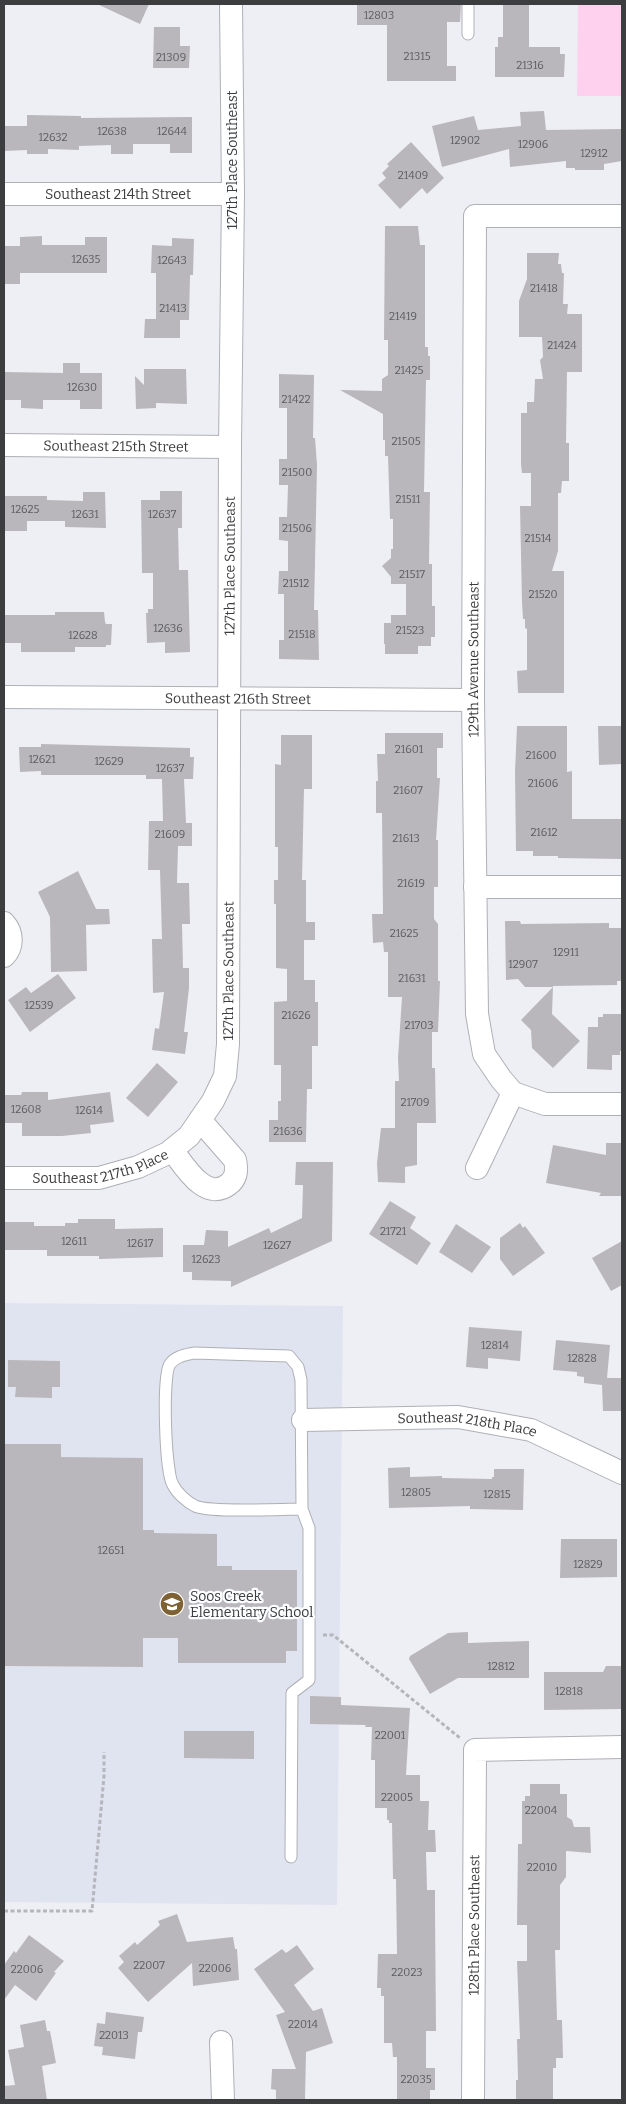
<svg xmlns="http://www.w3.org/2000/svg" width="626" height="2104" font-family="Bitter,serif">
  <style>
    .built { fill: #e0e4f0 }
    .green { fill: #fed2ef }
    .building { fill: #b9b7bc }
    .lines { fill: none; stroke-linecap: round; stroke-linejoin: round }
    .lane-casing { stroke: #afb0b5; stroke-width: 13 }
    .street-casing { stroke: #afb0b5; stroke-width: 24 }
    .path { stroke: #b5b6bb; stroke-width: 3; stroke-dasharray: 4 2.5; stroke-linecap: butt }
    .lane { stroke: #fff; stroke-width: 11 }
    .street { stroke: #fff; stroke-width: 22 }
    .labels { text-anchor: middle; stroke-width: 4.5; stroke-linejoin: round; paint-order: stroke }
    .number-label { font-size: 11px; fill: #5b5c5e }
    .street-label { font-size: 14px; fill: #3c3d3f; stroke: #fcfdff }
    .poi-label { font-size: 14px; fill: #3c3d3f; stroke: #fcfdff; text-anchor: start }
  </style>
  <rect width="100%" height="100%" fill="#eeeff5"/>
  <path class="built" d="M4,1303l339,3 -6,599 -333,-3z"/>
  <path class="green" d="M578,4h44v92h-45z"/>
  <path class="building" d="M97,4h52l-9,20z
    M357,4h104l-1,18h-13v44h9v15h-69v-56h-30z
    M503,4h26v43h31v7h5l-1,23h-69v-30h3v-10h5z
    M154,27h26v19h10l-1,22h-36z
    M544,111l2,19 76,-1v32l-18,3v6h-29v-2h-9v-7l-56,6 -1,-18 -67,18 -10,-41 42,-10 4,14 43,-4 -1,-14z
    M27,115l54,1v2l111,-1v36h-22v-9h-37v10h-22v-9l-32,1v4l-31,-1v5h-21v-4l-23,1v-25h23z
    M411,142l33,36 -17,16 -5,-6 -22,21 -22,-24 8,-7 -4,-5 7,-7 -2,-2z
    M385,226h33l2,19h5v102h3v9h2v24h-4l-2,112h6l-1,72h3v42h3v31h-4v9h-13v8h-33v-10h-1v-21h7v-8h15v-31h-15v-7l-9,-11 9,-8v-9h2v-30h-3l-2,-63h-3v-16h-2v-26l-43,-24 42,1v-12l6,-4v-35h-4z
    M42,236v9h43v-8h22v36h-87v11h-16v-38h16v-9z
    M172,238l22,1 -1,36h-3l-1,45h-9v18h-36l1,-19h11v-46h-5l1,-28 20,1z
    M527,253h32l-1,11h3l1,9h2l-1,31h5l-1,10h15v58h-15l-1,71h3v38h-7l-1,12h-3v58l-6,20h12v122h-46l-1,-22 10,-1v-41l-2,-1v-9h-2l-1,-17 -2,-96h11v-33h-9l-1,-9v-51h6v-11h7l1,-23h8l-3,-19 3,-3 -1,-20h-23v-36l8,-22z
    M63,363h17v10h22v36h-22v-9h-37v9l-22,-1v-8h-17v-28l59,1z
    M144,369h42l1,35 -31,-1v5l-20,1 -1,-33 9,9z
    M279,374l35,1 -1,63h2l2,27 -3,145h4l1,50 -40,-1v-19h5v-46h-6l1,-23h9v-30l-9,-1v-23h8l1,-32h-9v-26h8v-51h-8z
    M160,491h22v37h-4l1,42h9l2,82 -25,1v-11l-18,1 -1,-30h2v-4h5v-36h-11l-1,-73h19z
    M83,492h22l1,36 -41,-1v-6h-38v10h-23v-35h43v4l36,1z
    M55,612h49l1,10 1,2h6l-1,21h-5v2h-31v5h-54v-9h-17v-28h51z
    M517,726h50v46l5,-1v48h50v40l-64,-1v-2h-25v-5h-17l-1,-79z
    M598,726h24v38l-23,1z
    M385,733h58v15h-6v30h3l-4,62h2v47h-4v32l4,5v57h2l-2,51h-6v36h3l1,55h-19v42l-12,2v16l-27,-1 -1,-19 4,-35h14v-47h4l-1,-23 4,-61h-14v-45h-4l-1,-10 -10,1 -1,-29h11l-1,-101h-6v-32h2l-1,-27h8z
    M281,735h31v54h-8l-2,91h4v42h9v18h-11v40h11v22h3v44h-6v43h-5l-1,53h-37v-22h9v-19h3v-36h-7v-63l13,-1v-32l-11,-1v-64h-2v-24h4v-33h-3v-83l6,1z
    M41,744l149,4v9h4l-1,22h-9l2,44h6v23h-14l-1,37h12l1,41h-8l1,44h6v20l-5,44h4l-3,22 -33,-4 3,-22 4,1 5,-37 -11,1 -1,-54h10l-2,-69h-12l1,-49h14l-1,-42h-16v-4h-105v-4l-21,1 -1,-25h22z
    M78,871l18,38h13l1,15 -24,1 1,46 -36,1 -1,-55 -12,-25z
    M505,921h15l1,3 88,-1v5h13v53h-5v4l-64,1 -1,28 28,27 -27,27 -21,-20 -1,-18 -10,-10 32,-33h-28l-7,-8 -12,1z
    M58,974l18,24 -46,34 -22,-32 18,-13 5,6z
    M603,1014h19v37h-2v4h-8v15l-25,-1 1,-42h10v-10h5z
    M157,1063l21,19 -30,35 -22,-19z
    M22,1092h26v8l62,-8 4,30 -24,3 1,8 -29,3h-40v-13h-18v-28h17z
    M606,1143h16v53h-23l2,-3 -55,-10 7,-38 53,10z
    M296,1162h37l-1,79 -101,46v-6l-39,-1v-8h-9v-27h21l2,-15 22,1v16l41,-19 2,5 31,-15 1,-33h-8z
    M390,1201l26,16 -6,11 21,15 -14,22 -48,-31z
    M78,1219h37v10l48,-1v29l-64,2v-3h-52v-6h-43v-28h30v4h31v-3h13z
    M520,1223l3,5 2,-2 20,27 -32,23 -13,-17v-21z
    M456,1224l35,23 -19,26 -33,-21z
    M622,1241v44l-11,6 -19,-33z
    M469,1327l53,4 -2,30 -32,-3v11l-22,-2z
    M556,1340l54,5 -3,33h15v33h-19l-1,-26 -18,-2v-6l-7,-1v-4l-24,-2z
    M8,1360l52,1v26h-8v11l-37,-1 1,-10h-8z
    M4,1444h57v13l82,1v72h11v3l63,1v32h15v4h65v81h-11v12h-108v-25h-35v29l-139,-1z
    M410,1467v10l32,-1v2l50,1v-2h2v-8h30l-1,41 -53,-1v-3l-81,2 -1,-40z
    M561,1539h56v38l-57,1z
    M468,1632v11l61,-2v37h-71l-28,16 -21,-35 1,-3 38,-23z
    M606,1666h16v43l-78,1v-38h59z
    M310,1696l31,1v8l69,3 -4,67h14v26h9l-1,29h7l1,22h-10l1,38h8v22l1,119h-10v37h9v22h-5v10h-33v-43h-4l-1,-14h-8v-47h-3v-8h-4l1,-34h19l-1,-75h-3l-1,-56h-3v-3h-2v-12h-12v-48h-4l1,-33h-7l1,-2 -56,-1z
    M184,1731h70v28l-70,-1z
    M530,1784h30v10h7v23l5,3 2,7h16l1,26 -25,-2v26l-6,8v65h-5l2,70h5l1,38h-7v10h-3v32h-37v-20h2l-1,-41h3l-3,-78h10v-36h-10l1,-81h4v-43h3v-5h5z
    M177,1914l10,28 46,-5 2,12h2l2,31 -46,6 -1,-23 -44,39 -30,-34 6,-6 -5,-6 16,-14 2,3 23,-20 -2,-4z
    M29,1935l35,26 -10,11 2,1 -20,28 -21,-16 -11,15v-35l10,-14 2,2z
    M297,1945l17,24 -20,16 19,26 9,-3 11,35 -27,9 -1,47 -29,1v-10l-5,-1 1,-20h24l-20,-54 9,-3 -31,-43 28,-20 4,4z
    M106,2012l38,5 -2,15h-4l-3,27 -33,-4 1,-8 -9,-1 3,-23 8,1z
    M45,2020l2,11h3l6,32 -14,3 5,34h-43v-14l11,-1 -7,-35 16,-3 -4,-22z"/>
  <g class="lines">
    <g class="lane-casing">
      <path id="lane" d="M468,34v-30
        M194,1353l95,3 9,11 3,13 1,129c-21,0 -92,4 -107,-3 -8,-4 -18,-13 -22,-21 -8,-13 -11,-110 -3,-121 6,-8 15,-9 24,-11z
        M291,1857l1,-164 17,-13v-152l-7,-19"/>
    </g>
    <g class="street-casing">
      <g id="street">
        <path id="s1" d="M4,194h229"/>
        <path id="s2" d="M4,445l226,2"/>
        <path id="s3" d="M4,697l469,3"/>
        <path d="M475,887h147"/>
        <path d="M4,923c9,10 9,24 0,33"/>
        <path id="s4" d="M513,1093l-12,-14 -17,-25 -7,-40 -4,-314 2,-484h147"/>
        <path d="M513,1093l32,11h77"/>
        <path d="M172,1150c12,15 33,53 57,34 8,-6 8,-15 6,-24l-35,-40"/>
        <path d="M477,1168l36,-75"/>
        <path id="s5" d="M4,1178h95l39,-11 30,-14 21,-17 24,-35 12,-25 3,-32 2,-597 3,-253 -2,-190"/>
        <path id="s6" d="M303,1420l155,-3 73,13 91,43"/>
        <path d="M221,2042l2,58"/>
        <path id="s7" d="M473,2100l2,-350 147,-3"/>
      </g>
    </g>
    <path class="path" d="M323,1635h10l127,103
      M4,1911h88l12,-135v-24"/>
    <use href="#lane" class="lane"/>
    <use href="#street" class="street"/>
  </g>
  <defs>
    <g id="school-disc" transform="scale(1.25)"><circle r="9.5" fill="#7e6234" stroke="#fcfdff"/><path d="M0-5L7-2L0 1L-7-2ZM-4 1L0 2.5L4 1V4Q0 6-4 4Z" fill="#fff"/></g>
  </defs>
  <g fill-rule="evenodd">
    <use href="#school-disc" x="172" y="1604"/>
  </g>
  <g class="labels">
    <g class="number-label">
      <text x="379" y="19">12803</text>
      <text x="417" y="60">21315</text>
      <text x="171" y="61">21309</text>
      <text x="530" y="69">21316</text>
      <text x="112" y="135">12638</text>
      <text x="172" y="135">12644</text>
      <text x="53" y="141">12632</text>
      <text x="465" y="144">12902</text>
      <text x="533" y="148">12906</text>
      <text x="594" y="157">12912</text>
      <text x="413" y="179">21409</text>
      <text x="86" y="263">12635</text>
      <text x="172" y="264">12643</text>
      <text x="544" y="292">21418</text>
      <text x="173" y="312">21413</text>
      <text x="403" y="320">21419</text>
      <text x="562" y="349">21424</text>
      <text x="409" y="374">21425</text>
      <text x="82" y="391">12630</text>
      <text x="296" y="403">21422</text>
      <text x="406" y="445">21505</text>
      <text x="297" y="476">21500</text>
      <text x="408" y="503">21511</text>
      <text x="25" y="513">12625</text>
      <text x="85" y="518">12631</text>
      <text x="162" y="518">12637</text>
      <text x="297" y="532">21506</text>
      <text x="538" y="542">21514</text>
      <text x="412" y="578">21517</text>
      <text x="296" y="587">21512</text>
      <text x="543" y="598">21520</text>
      <text x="168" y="632">12636</text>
      <text x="410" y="634">21523</text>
      <text x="302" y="638">21518</text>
      <text x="83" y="639">12628</text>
      <text x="409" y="753">21601</text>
      <text x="541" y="759">21600</text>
      <text x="42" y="763">12621</text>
      <text x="109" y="765">12629</text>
      <text x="170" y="772">12637</text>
      <text x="543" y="787">21606</text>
      <text x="408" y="794">21607</text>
      <text x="544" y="836">21612</text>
      <text x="170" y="838">21609</text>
      <text x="406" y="842">21613</text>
      <text x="411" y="887">21619</text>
      <text x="404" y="937">21625</text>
      <text x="566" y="956">12911</text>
      <text x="523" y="968">12907</text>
      <text x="412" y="982">21631</text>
      <text x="39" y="1009">12539</text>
      <text x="296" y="1019">21626</text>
      <text x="419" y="1029">21703</text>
      <text x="415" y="1106">21709</text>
      <text x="26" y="1113">12608</text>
      <text x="89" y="1114">12614</text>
      <text x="288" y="1135">21636</text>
      <text x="393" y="1235">21721</text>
      <text x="74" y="1245">12611</text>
      <text x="140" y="1247">12617</text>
      <text x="277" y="1249">12627</text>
      <text x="206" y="1263">12623</text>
      <text x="495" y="1349">12814</text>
      <text x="582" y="1362">12828</text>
      <text x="416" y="1496">12805</text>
      <text x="497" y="1498">12815</text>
      <text x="111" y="1554">12651</text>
      <text x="588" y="1568">12829</text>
      <text x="501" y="1670">12812</text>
      <text x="569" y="1695">12818</text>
      <text x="390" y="1739">22001</text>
      <text x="397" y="1801">22005</text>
      <text x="541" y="1814">22004</text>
      <text x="542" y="1871">22010</text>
      <text x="149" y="1969">22007</text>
      <text x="215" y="1972">22006</text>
      <text x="27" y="1973">22006</text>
      <text x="407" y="1976">22023</text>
      <text x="303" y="2028">22014</text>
      <text x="114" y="2039">22013</text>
      <text x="416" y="2083">22035</text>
    </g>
    <g class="street-label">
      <text transform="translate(232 160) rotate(-90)" y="5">127th Place Southeast</text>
      <text dy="5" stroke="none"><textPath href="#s1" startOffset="114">Southeast 214th Street</textPath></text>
      <text dy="5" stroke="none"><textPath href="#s2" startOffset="112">Southeast 215th Street</textPath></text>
      <text dy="5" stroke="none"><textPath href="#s5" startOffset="776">127th Place Southeast</textPath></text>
      <text dy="5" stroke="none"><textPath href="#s4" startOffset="444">129th Avenue Southeast</textPath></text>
      <text dy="5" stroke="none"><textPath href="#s3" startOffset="234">Southeast 216th Street</textPath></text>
      <text dy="5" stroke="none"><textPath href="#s5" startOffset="371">127th Place Southeast</textPath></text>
      <text dy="5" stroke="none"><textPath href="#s5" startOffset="98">Southeast 217th Place</textPath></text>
      <text dy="5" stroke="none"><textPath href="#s6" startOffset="165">Southeast 218th Place</textPath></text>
      <text dy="5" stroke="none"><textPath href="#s7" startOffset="175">128th Place Southeast</textPath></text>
    </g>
    <g class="poi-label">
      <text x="190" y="1601">Soos Creek<tspan x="190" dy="16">Elementary School</tspan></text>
    </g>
  </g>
  <rect width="626" height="2104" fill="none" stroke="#3c3d3f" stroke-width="10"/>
</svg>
